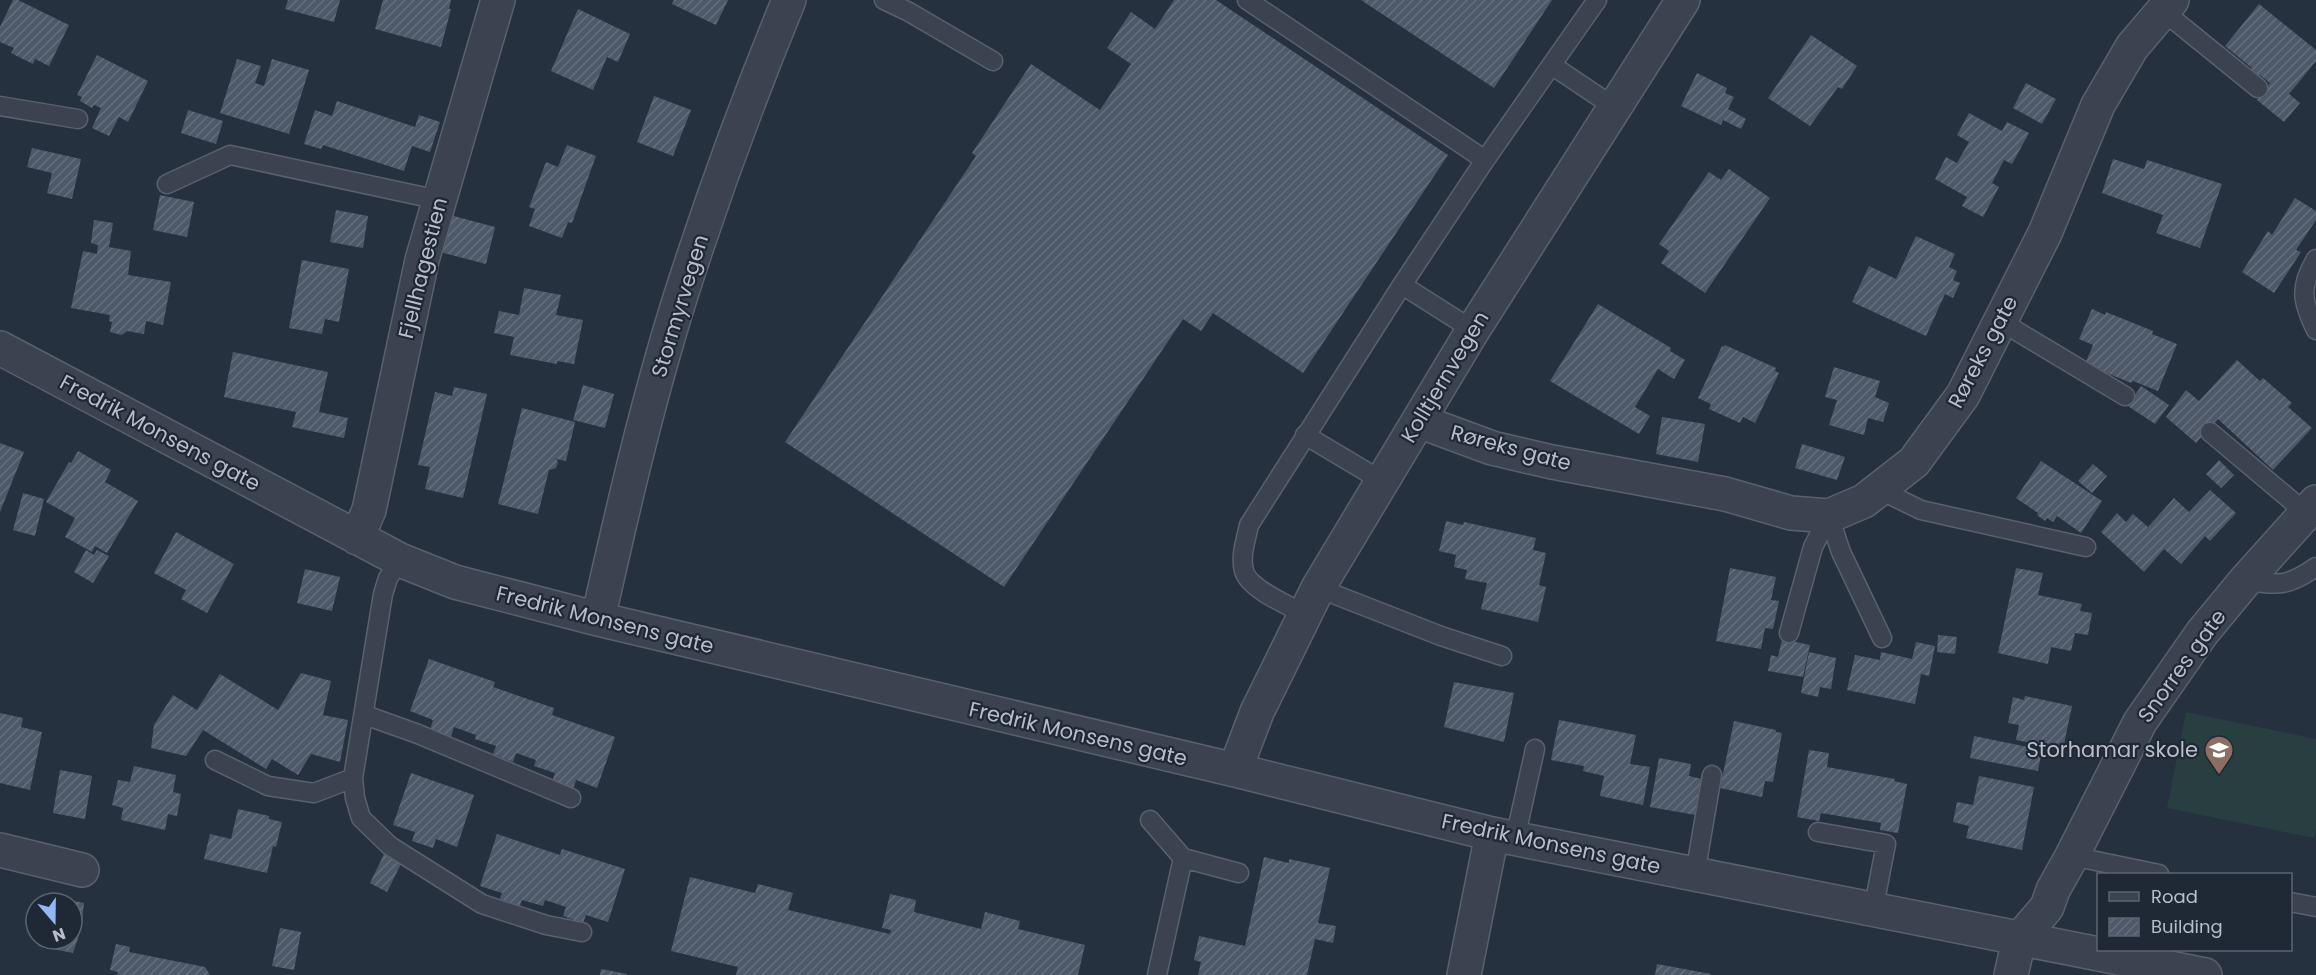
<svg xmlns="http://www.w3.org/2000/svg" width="2316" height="975" font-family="Poppins,sans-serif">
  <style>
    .garden { fill: #283e41 }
    .building { fill: url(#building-hatch) }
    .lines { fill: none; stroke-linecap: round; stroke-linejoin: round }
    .lane-casing { stroke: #58616d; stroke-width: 21 }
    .street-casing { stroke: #58616d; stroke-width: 36 }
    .lane { stroke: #3b4350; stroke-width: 18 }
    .street { stroke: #3b4350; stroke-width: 33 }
    .labels { text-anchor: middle; stroke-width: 4.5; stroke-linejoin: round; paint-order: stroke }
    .street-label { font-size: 21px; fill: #b7beca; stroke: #1f2835 }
    .poi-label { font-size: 21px; fill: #b7beca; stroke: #1f2835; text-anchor: end }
  </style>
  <defs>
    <pattern id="building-hatch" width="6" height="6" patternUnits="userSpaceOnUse" patternTransform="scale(1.5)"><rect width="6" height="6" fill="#4d5869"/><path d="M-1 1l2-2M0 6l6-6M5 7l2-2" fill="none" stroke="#646e7d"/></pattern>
  </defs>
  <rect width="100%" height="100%" fill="#263140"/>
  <path class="garden" d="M2186,712l130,27v90l-2,9 -147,-30z"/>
  <path class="building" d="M13,0h5l51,25 -20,41 -14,-7 -2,5 -22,-11 3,-5 -14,-6v-15z
    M288,0h52l-6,22 -49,-13z
    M383,0h68l-2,9h2l-10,38 -66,-18z
    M674,0h54l-12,25 -44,-21z
    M1174,0h42l232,155 -145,218 -90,-60 -12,18 -18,-12 -179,268 -219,-145 191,-286 -4,-3 59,-89 69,46 31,-46 -24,-16 24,-36 24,17z
    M1361,0h191l-58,88z
    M2259,4l57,46v11l-27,33 11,9 -16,19 -27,-22 13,-17 -10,-8 -3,3 -8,-6 3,-4 -27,-22z
    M578,9l52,25 -12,28 -11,-5 -14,33 -42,-19z
    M1811,35l46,31 -15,23 -4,-2 -28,39 -42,-28z
    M97,55l51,26 -20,41 -9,-5 -10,19 -17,-8 9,-20 -7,-3 -2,3 -12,-7 2,-4 -5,-2z
    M237,59l24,7 -6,17 9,3 8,-27 37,11 -20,64 -69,-21z
    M1697,73l30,15 -2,5 9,4 -6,12 18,10 -5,10 -18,-9 -2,5 -40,-19z
    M2026,83l30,16 -14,25 -29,-16z
    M654,96l37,14 -18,46 -36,-14z
    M337,101l78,26 4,-12 21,7 -10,30 -18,-6 -8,25 -81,-26 -2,4 -17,-5 11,-34 17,6z
    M188,110l35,11 -7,23 -35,-11z
    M1969,113l33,18 5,-9 22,11 -17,31 -8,-4 -12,23 7,4 -16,30 -21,-11 5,-9 -32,-18 11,-22 11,6 12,-21 -12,-7z
    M567,145l29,11 -24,67 -4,-1 -6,16 -33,-12 6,-17 -6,-2 17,-45 12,5z
    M32,148l49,11 -9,40 -25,-6 5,-20 -25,-6z
    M2113,159l31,10 3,-9 75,24 -22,64 -44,-15 7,-18 -61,-22z
    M1729,169l41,29 -65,95 -44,-30 8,-12 -10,-7 50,-72 12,8z
    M160,195l34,7 -7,35 -34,-7z
    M2295,198l21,13v9l-20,30 5,2 -27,41 -32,-21 26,-41 4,4z
    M336,210l32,6 -5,32 -33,-6z
    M450,215l45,12 -9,37 -46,-12z
    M94,220l19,3 -4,24 22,4 -3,24 43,7 -8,43 -17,-4 -2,13 -17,-3 -5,4 -12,-3 2,-10 -3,-1 1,-6 -39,-7 12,-57 14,3 1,-9 -7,-2z
    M1916,236l39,18 -6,13 8,4 -4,9 7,3 -7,15 -8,-4 -19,42 -74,-34 17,-36 27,13z
    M302,260l47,9 -10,53 -14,-3 -3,15 -33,-6z
    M524,288l37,7 -5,20 27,5 -9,44 -17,-3v3l-47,-9 4,-18 -20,-4 5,-22 20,4z
    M1598,304l73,44 -1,3 15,9 -11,19 -16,-10 -23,38 15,9 -11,18 -89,-53z
    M2092,309l13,6 1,-3 47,19 -1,3 25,10 -19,47 -25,-10 -2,2 -46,-19 8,-19 -14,-6z
    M1725,345l51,23 -1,3 4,2 -24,50 -12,-6 -3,6 -31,-14 2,-5 -13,-6 24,-52 2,1z
    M233,352l95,20 -9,40 29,6 -4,20 -52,-11 4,-15 -72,-15z
    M2237,360l23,21 3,-3 29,25 -4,4 24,21 -39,42 -55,-51 -22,24 -30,-26 20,-27 13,11z
    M1834,367l46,14 -5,16 14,6 -6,19 -15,-4 -4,17 -35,-10 8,-25 -12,-3z
    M583,385l31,9 -9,34 -32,-8z
    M2141,386l28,19 -14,19 -27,-18z
    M454,387l33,7 -24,104 -38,-9 5,-22 -12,-2 17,-73 17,4z
    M522,408l53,14 -9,39 -10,-2 2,3 -2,6 -7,2 -11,44 -40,-10z
    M1662,417l43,7 -7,38 -42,-8z
    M0,443l24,9 -24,60z
    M1802,444l43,13 -8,23 -42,-12z
    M78,451l33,19 -6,12 33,19 -31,52 -12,-7 -3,6 -27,-15 10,-19 -29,-16 23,-40 2,1z
    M2219,460l15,15 -13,13 -15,-14z
    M2041,461l61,40 -21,32 -24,-17 -4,6 -6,-4 -2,3 -8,-6 1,-2 -22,-15z
    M2093,464l14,12 -15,17 -14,-12z
    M2210,490l26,23 -26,28 -5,-5 -24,28 -17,-15 -20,23 -43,-40 16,-19 9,9 7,-8 15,13 26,-29 15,14z
    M23,493l21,6 -9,37 -22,-6z
    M1446,521l17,4 1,-3 72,16 -3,12 13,3 -7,32 7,2 -8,35 -57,-13 6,-26 -22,-4 2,-9 -13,-3 2,-12 -17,-4z
    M176,532l58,32 -27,49 -26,-14 5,-9 -32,-17z
    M86,550l8,5 3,-5 12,6 -16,27 -19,-11z
    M1730,568l46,9 -5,23 8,1 -6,28 -8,-1 -4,21 -45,-8z
    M2016,568l27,5 -5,22 44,9 -2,7 12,2 -4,22 -13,-2 -4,18 -20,-4 -3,17 -50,-11z
    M305,569l35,8 -8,34 -35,-8z
    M1938,635l19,2 -2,17 -18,-2z
    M1782,639l28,6 -7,32 -35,-6 3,-16 7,2z
    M1916,642l19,4 -6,30 -8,-2 -6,30 -68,-14 8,-35 25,5 1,-8 31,7z
    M1809,652l27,6 -5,31 -11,-2 -2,10 -17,-4z
    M429,659l66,23 -2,5 61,21 -2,7 63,22 -18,51 -21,-8 -3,9 -21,-7 3,-9 -21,-7 2,-6 -20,-7 -3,9 -20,-8 3,-8 -21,-7 1,-4 -22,-8 -3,10 -21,-7 3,-10 -23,-9z
    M301,673l30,8 -8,34 25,5 -8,42 -29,-8 -13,21 -26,-16 -6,10 -63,-39 -17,26 -35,-8 3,-23 19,-30 24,15 23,-36 58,36z
    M1454,682l60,11 -10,49 -60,-15z
    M2025,696l47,10 -9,43 -47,-9 3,-15 -11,-2 5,-26 11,3z
    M0,713l23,5 -2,9 21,5 -12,58 -30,-7z
    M1559,720l77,15 -6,29 20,3 -7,38 -43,-9 4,-20 -21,-5 1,-5 -33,-6z
    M1734,721l42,9v2l6,1 -9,49 -8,-1 -3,16 -42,-9z
    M1974,736l68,14 -4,21 -68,-13z
    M1809,750l20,3 -2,14 68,12 -1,2 13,3 -9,49 -18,-3 1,-7 -60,-10 -2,8 -22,-4z
    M1659,758l32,6 -2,12 13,3 -7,36 -45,-8z
    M134,766l42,9 -3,17 8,2 -4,22 -9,-2 -3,16 -44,-10 2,-12 -11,-3 6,-25 12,2z
    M60,770l32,6 -7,43 -32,-6z
    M411,773l63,22 -17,52 -21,-8 -3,9 -21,-7 3,-9 -22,-7z
    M1979,776l55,11 -12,63 -56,-12 3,-12 -16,-4 4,-20 16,3z
    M238,809l31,7v3l13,3 -6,25 -3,-1 -6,27 -63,-14 6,-25 21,5z
    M497,834l63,21 2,-6 63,20 -17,53 -22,-7 -3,8 -20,-7 3,-9 -21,-7 -2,6 -21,-6 -3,8 -20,-7 3,-8 -22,-7z
    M385,852l18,8 -16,32 -17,-9z
    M1264,857l25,6v-4l41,9 -12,55 18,3 -3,17 -18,-4 -8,36h-109l3,-13 -7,-2 5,-24 46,10z
    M690,877l65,16 3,-9 35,9 -5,17 102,24 1,-4 -9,-2 8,-34 26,6 -2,12 67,17 4,-17 35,9 -2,8 67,16 -7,30h-342l2,-8 -67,-16z
    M49,896l35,7 -3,26 -8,24 -35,-7v-7h34v-36h-26z
    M280,928l21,4 -7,38 -22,-4z
    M116,944l14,3 -1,5 76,15 5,8h-93l1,-3 -8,-2z
    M1657,964l54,10 -1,1h-55z
    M601,969l26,5 -1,1h-26z"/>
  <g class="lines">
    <g class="lane-casing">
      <path id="lane" d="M884,0l25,12 84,49
        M1247,0l238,160
        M2163,11l95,77
        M1553,66l61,41
        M0,106l78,13
        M167,184l63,-29 209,45
        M2316,259c-17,28 -14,43 0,71
        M1402,285l71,45
        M2000,321l125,75
        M2210,432l95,80
        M1305,435l77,46
        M1880,490l41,20 165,37
        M400,560l-12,18 -5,16 -30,184 2,20 6,20 29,28 92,58 64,21 36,7
        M2245,581c35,4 42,6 71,-14
        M1318,588l123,48 61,20
        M1304,614c-16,-9 -55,-25 -60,-43 -4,-15 2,-31 5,-46l153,-240 83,-125 112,-160
        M1789,633l24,-86 16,-31 12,36 41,86
        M365,715l53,19 153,64
        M215,760l53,26 46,7 39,-15
        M1150,820l33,38 56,15
        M1818,832l68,12 -13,67
        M1515,839l20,-90
        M2072,856l87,18
        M1695,874l17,-99
        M2290,902l26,5
        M1157,975l26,-117"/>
    </g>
    <g class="street-casing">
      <path id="street" d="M0,348l400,212 55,22 143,37 637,151 257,64 713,141
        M1419,421l73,27 60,14 173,32 66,19 38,3 35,-15 50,-39 49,-67 82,-162 53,-128 34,-58 40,-47
        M357,538l12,-28 53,-250 76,-260
        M598,619c24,-107 49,-216 82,-321 32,-100 69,-201 109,-298
        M1235,770l22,-58 61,-124 155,-258 210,-330
        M0,850l82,20
        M1464,975l28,-141
        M2011,975l8,-35 28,-33 6,-17 19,-34 68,-134 62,-89 43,-52 71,-79"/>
    </g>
    <use href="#lane" class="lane"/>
    <use href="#street" class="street"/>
  </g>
  <defs>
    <g id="school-pin" transform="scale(1.5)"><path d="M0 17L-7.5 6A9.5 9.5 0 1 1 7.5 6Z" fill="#8d6e63" stroke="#1f2835"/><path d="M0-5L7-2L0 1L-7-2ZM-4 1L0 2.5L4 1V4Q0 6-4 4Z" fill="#fff"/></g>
  </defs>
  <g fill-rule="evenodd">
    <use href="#school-pin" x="2219" y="750"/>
  </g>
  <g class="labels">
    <g class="street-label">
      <text transform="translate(423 268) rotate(-76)" y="7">Fjellhagestien</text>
      <text transform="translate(680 306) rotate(-73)" y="7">Stormyrvegen</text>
      <text transform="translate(1983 352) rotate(-62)" y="7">Røreks gate</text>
      <text transform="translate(1445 377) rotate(-59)" y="7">Kolltjernvegen</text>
      <text transform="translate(160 433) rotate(28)" y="7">Fredrik Monsens gate</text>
      <text transform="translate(1511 448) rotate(15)" y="7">Røreks gate</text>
      <text transform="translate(605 620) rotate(14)" y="7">Fredrik Monsens gate</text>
      <text transform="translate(2182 666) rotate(-54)" y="7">Snorres gate</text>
      <text transform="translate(1078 734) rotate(13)" y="7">Fredrik Monsens gate</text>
      <text transform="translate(1551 844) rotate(12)" y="7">Fredrik Monsens gate</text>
    </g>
    <g class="poi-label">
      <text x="2198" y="757">Storhamar skole</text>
    </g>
  </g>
  <rect x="2097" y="873" width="195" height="78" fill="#1f2835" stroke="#5c6471" stroke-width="1.5"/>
  <rect x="2109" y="892" width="30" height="9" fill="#3b4350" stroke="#5c6471" stroke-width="1.5"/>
  <text x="2151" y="903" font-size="18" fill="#b7beca">Road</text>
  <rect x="2109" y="918" width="30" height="18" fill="url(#building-hatch)" stroke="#5c6471" stroke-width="1.5"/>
  <text x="2151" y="933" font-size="18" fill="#b7beca">Building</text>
  <g transform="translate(54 921) rotate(160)"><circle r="28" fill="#1f2835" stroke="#5c6471" stroke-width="1.5"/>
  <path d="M0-4.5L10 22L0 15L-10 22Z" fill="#91b7f5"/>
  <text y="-9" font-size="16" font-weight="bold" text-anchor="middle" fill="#b7beca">N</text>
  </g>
</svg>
